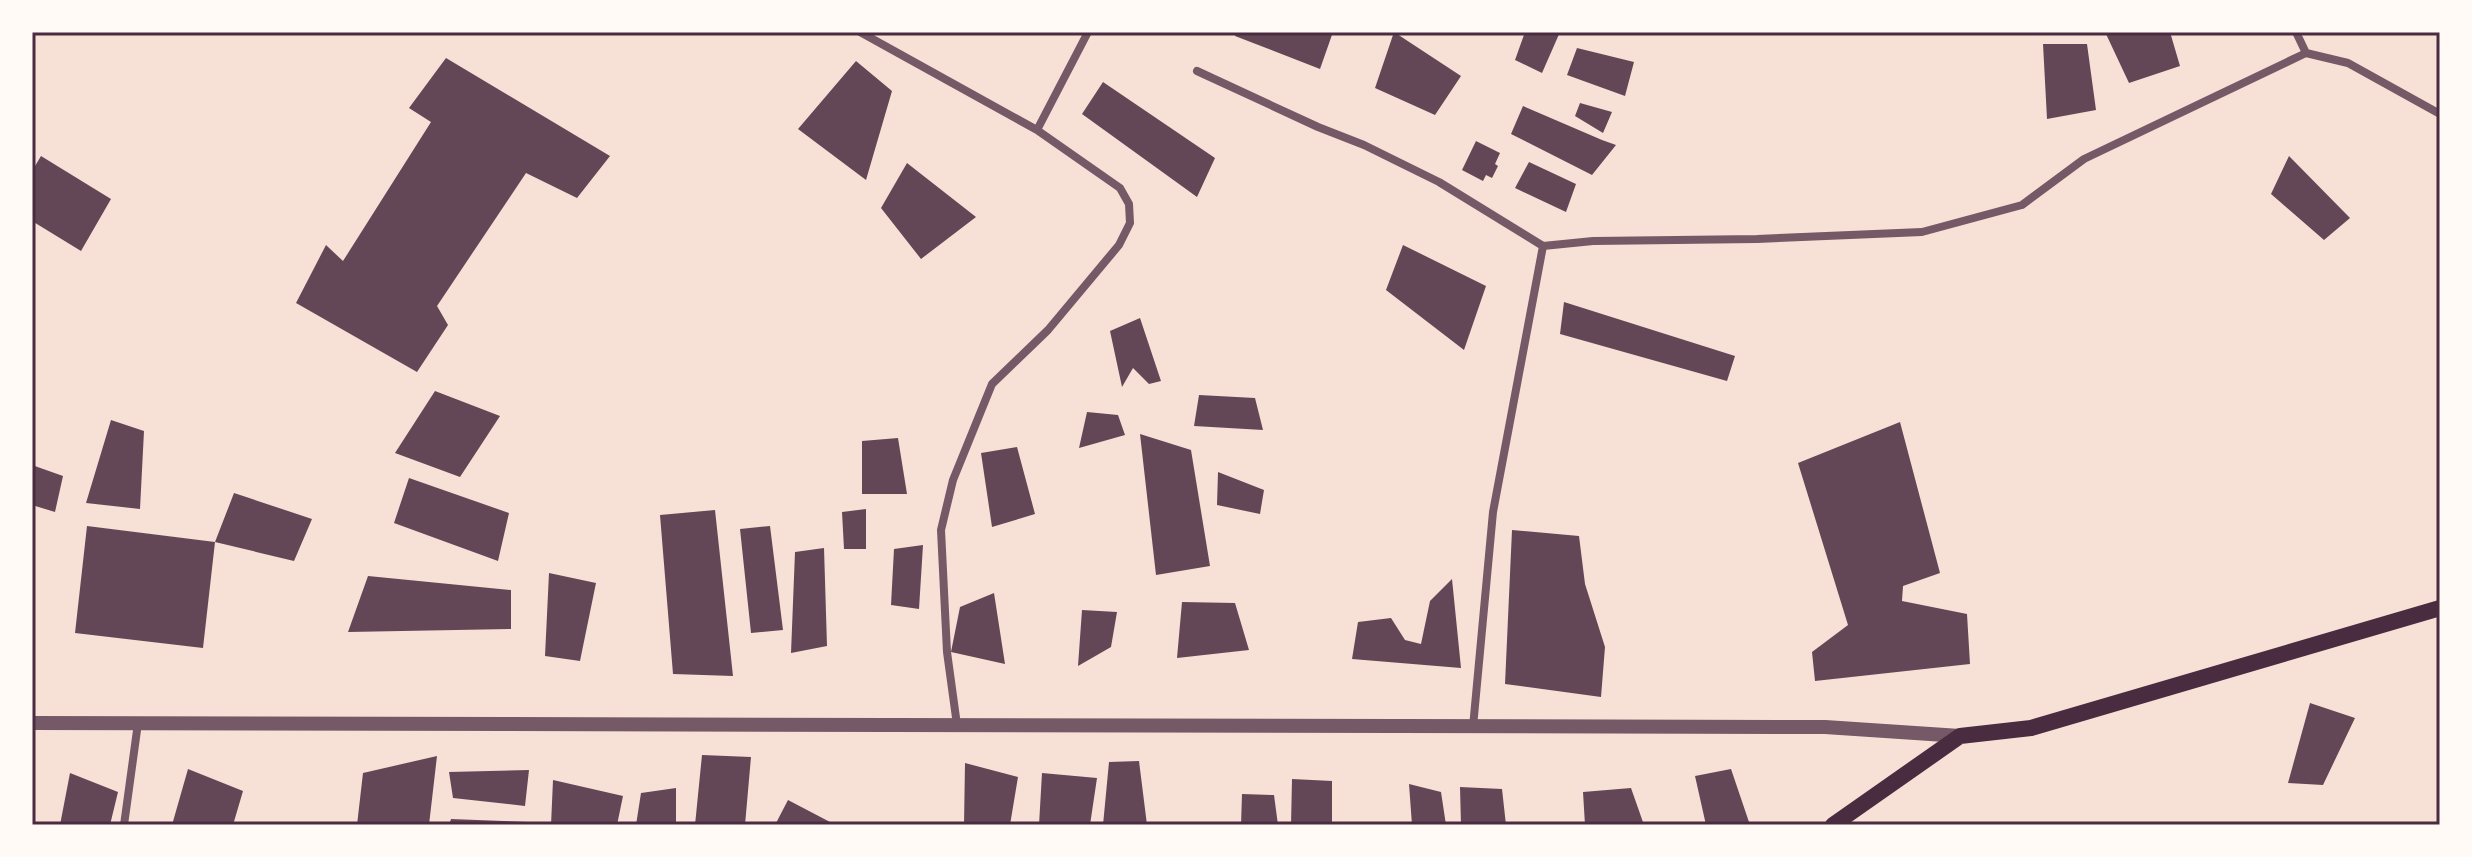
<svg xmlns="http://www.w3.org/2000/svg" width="2472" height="857" font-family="Helvetica,sans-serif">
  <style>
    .building { fill: #644757 }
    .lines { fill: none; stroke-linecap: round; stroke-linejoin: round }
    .minor { stroke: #755966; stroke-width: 8 }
    .tertiary { stroke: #755966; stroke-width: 14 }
    .secondary { stroke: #4a2c40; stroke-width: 16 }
    .neatline { fill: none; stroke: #4a2c40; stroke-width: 3 }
  </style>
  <rect width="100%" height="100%" fill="#f7e1d7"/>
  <path class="building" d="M1236,32h97l-13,37 -85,-33z
    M1394,32l67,44 -26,39 -60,-27z
    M1525,32h35l-18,41 -27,-13z
    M2110,32h60l10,34 -51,17 -23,-49z
    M2043,44h44l9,66 -49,9z
    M1577,48l57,14 -9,34 -58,-21z
    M446,58l164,98 -33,42 -51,-25 -89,133 11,19 -31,47 -121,-69 30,-58 17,16 88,-139 -22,-14z
    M856,61l36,30 -26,89 -68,-51z
    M1103,82l112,76 -18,39 -115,-83z
    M1580,103l32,9 -9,21 -28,-17z
    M1523,106l79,34 14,5 -24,30 -81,-41z
    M1476,141l24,12 -5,11 3,2 -6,12 -6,-3 -3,6 -21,-11z
    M41,156l70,43 -30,52 -49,-30v-50z
    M2289,156l61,62 -26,22 -53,-46z
    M1529,162l47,22 -10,28 -51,-24z
    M907,163l69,54 -55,42 -40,-51z
    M1403,245l83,41 -22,64 -78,-60z
    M1564,302l171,54 -8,25 -167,-47z
    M1140,318l21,63 -12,3 -16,-16 -11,19 -12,-56z
    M435,391l65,25 -40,61 -65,-24z
    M1199,395l56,3 8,32 -69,-4z
    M1087,412l31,3 7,20 -46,13z
    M111,420l33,11 -4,78 -54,-6z
    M1900,422l40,151 -37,13 -1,15 65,13 3,50 -155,17 -3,-29 36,-27 -50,-162z
    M1140,434l51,16 19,116 -54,9z
    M898,438l9,56h-45v-53z
    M1017,447l18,67 -43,13 -11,-74z
    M32,465l31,11 -8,36 -23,-7z
    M1218,472l46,18 -4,24 -43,-9z
    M409,478l100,35 -11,48 -104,-38z
    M234,493l78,26 -18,42 -79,-19z
    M866,509v40h-22l-2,-37z
    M715,510l18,166 -60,-2 -13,-159z
    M87,526l128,16 -12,106 -128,-15z
    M770,526l13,104 -32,3 -11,-104z
    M1512,530l67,6 6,48 20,63 -4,50 -96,-13z
    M923,545l-4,64 -28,-4 3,-56z
    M824,548l3,98 -36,7 4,-101z
    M549,573l47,10 -16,78 -35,-5z
    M368,576l143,14v39l-163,3z
    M1452,579l9,89 -109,-9 6,-37 33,-4 14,22 16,4 9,-43z
    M994,593l11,71 -54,-12 9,-45z
    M1182,602l53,1 14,47 -72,8z
    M1082,610l35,2 -6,35 -33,19z
    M2310,703l45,15 -32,67 -35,-2z
    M702,755l49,2 -6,68h-50z
    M437,756l-8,69h-72l6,-52z
    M1139,761l8,64h-44l6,-63z
    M965,763l53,14 -8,48h-46z
    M188,769l55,22 -10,34h-61z
    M1731,769l19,56h-44l-11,-49z
    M529,770l-4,36 -72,-8 -4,-26z
    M70,773l48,19 -8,33h-50z
    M1042,773l55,5 -7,47h-51z
    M1292,779l40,2v44h-41z
    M553,780l70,16 -6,29h-66z
    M1409,784l32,8 5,33h-34z
    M1460,787l42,2 4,36h-45z
    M676,788v37h-40l5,-32z
    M1631,788l13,37h-59l-2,-33z
    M1242,794l32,1 4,30h-37z
    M788,800l42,22 -1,3h-54z
    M451,819l77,3v3h-79z"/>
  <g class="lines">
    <path class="minor" d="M860,32l177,98 83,58 9,16 1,19 -11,22 -71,85 -56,54 -39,96 -12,50 6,122 10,73
      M2306,53l42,10 92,51
      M1197,71l121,56 46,18 75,37 104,64 50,-5 164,-2 165,-7 100,-27 62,-46 222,-106 -10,-21
      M1037,130l51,-98
      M1473,727l20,-215 50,-266
      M124,825l14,-102"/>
    <path class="tertiary" d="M32,723l1793,4 135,9"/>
    <path class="secondary" d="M1833,825l127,-89 71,-8 409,-120"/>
  </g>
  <rect width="2472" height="857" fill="none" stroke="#fffaf5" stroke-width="68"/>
  <rect x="34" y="34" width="2404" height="789" class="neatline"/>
</svg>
